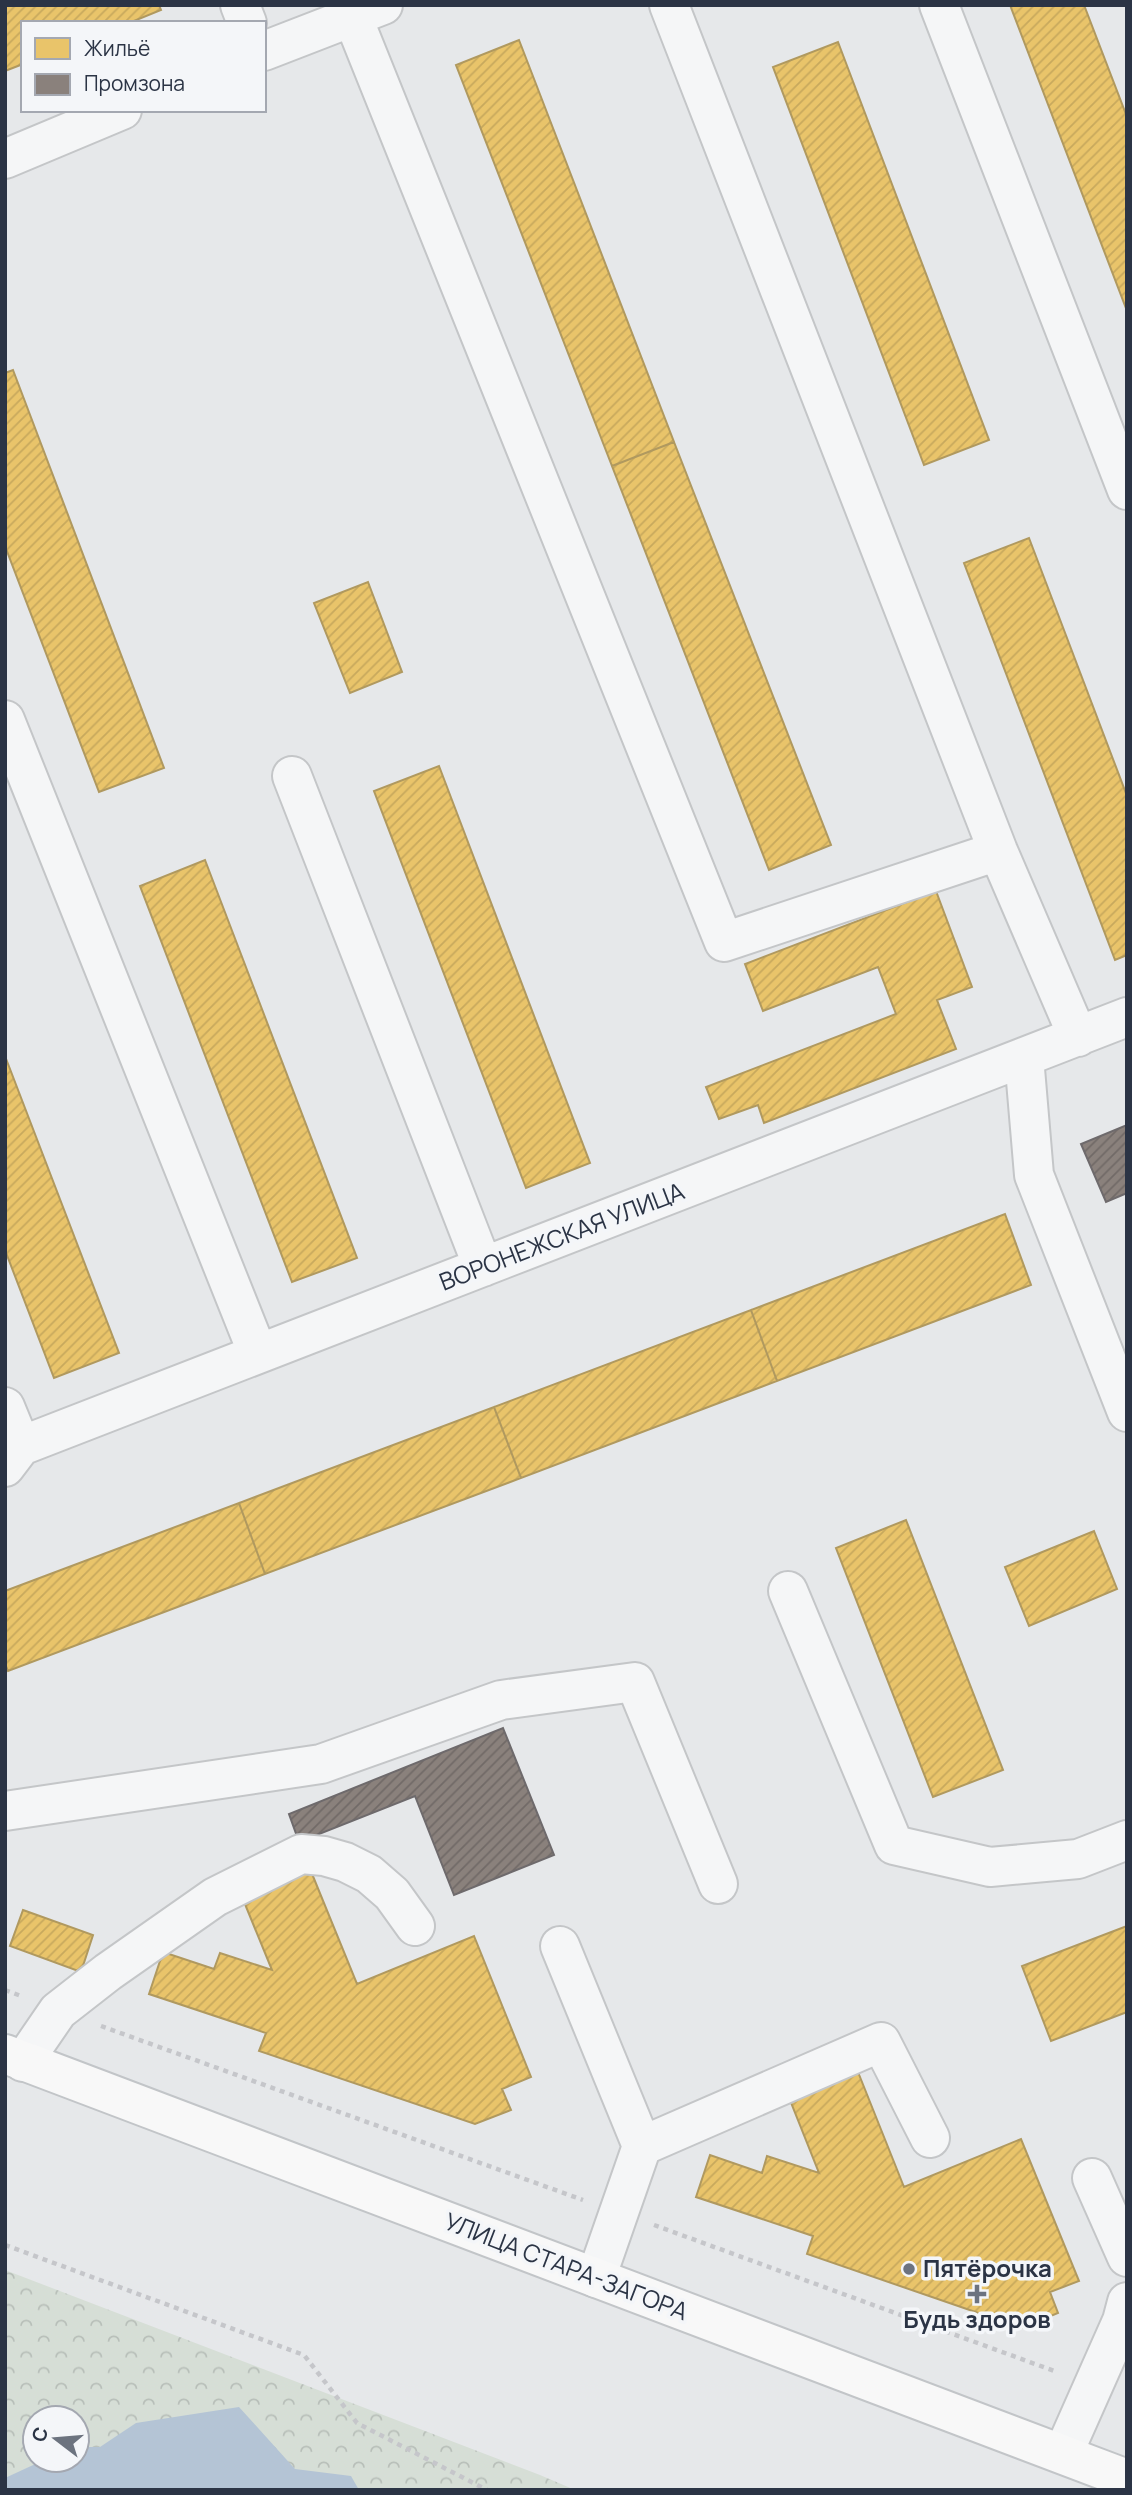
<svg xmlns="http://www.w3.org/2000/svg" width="1132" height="2495" font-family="Manrope,sans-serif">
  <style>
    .park { fill: url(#park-crowns); fill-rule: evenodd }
    .water { fill: #b4c4d5 }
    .homes { fill: url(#homes-hatch); stroke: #b0995f; stroke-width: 2 }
    .industry { fill: url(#industry-hatch); stroke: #6e6a6c; stroke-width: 2 }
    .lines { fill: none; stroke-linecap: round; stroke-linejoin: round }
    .minor-casing { stroke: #c4c6c8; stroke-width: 42 }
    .major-casing { stroke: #c2c5c8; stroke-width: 42 }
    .path { stroke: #c5c6ca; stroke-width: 4.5; stroke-dasharray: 5 5; stroke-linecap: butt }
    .minor { stroke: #f5f6f7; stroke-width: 38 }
    .major { stroke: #f8f8f8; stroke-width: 38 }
    .poi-dot { fill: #6c737f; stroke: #f4f6f9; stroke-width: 2.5 }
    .labels { text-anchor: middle; stroke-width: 7; stroke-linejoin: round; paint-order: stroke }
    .street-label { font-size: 24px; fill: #2b3445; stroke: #f4f6f9 }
    .poi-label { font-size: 24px; font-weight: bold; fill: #2b3445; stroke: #f4f6f9; text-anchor: start }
  </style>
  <defs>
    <pattern id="park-crowns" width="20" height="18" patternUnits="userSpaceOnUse" patternTransform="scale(1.75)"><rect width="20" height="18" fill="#d6ded6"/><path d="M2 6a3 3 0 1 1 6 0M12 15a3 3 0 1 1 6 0" fill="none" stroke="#b8bfb9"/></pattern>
    <pattern id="homes-hatch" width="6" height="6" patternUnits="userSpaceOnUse" patternTransform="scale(1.75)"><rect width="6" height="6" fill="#e9c46a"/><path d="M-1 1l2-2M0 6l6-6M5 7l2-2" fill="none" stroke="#c8a95d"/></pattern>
    <pattern id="industry-hatch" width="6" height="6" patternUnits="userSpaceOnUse" patternTransform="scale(1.75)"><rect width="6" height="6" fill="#8a817c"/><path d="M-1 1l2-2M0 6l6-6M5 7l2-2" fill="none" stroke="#716a67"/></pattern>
  </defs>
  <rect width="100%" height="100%" fill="#e6e8ea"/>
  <path class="park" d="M5,2270l535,205 35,15h-570zM35,2418h42v42h-42z"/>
  <path class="water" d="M239,2407l56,62 56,7 8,14h-354v-12l39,-18h33v-13h23l36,-24z"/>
  <path class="homes" d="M5,5h154l2,5 -32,13h-106v41l-18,7z
    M1010,5h74l43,112v194z
    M519,40l155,402 -62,24 -156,-401z
    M838,42l151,398 -65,25 -151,-398z
    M13,370l151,398 -65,24 -94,-246v-173z
    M674,442l157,403 -62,25 -157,-404z
    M1029,538l98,258v159l-12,5 -151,-397z
    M368,582l34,90 -52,21 -36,-90z
    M439,766l151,397 -64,25 -152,-397z
    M205,860l152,398 -65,24 -152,-396z
    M936,891l36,96 -35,13 19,49 -192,74 -6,-18 -39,14 -13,-32 190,-73 -18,-47 -115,44 -18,-47z
    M5,1056l114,297 -65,25 -49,-128z
    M1005,1214l26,71 -254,96 -26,-71z
    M751,1310l26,71 -256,97 -27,-71z
    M494,1407l27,71 -256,96 -26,-71z
    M239,1503l26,71 -257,97 -3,-7v-73z
    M906,1520l97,250 -70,27 -97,-249z
    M1094,1531l23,58 -88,37 -24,-59z
    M308,1864l49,120 117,-48 57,141 -29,12 9,21 -36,14 -216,-73 7,-18 -117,-39 14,-42 51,17 6,-16 52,17 -32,-78z
    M23,1910l70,25 -12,37 -71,-26z
    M1127,1926v86l-76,29 -29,-75z
    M856,2067l48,120 117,-48 58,142 -29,11 8,21 -36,15 -215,-74 6,-18 -117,-39 14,-42 52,18 5,-17 52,17 -31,-78z"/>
  <path class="industry" d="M1127,1125v68l-21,9 -25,-58z
    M503,1728l51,127 -100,40 -39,-99 -116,46 -10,-28z"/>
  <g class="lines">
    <g class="minor-casing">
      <path id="minor" d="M240,5l7,18
        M669,5l329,846 80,186
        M939,5l188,485
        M353,18l371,924 274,-91
        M264,51l119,-46
        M5,159l117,-49
        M5,720l253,634
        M292,776l191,491
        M1024,1057l10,118 93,237
        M5,1407l16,39
        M5,1467l16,-21 1106,-429
        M788,1591l106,254 96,22 88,-8 49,-19
        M5,1811l316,-47 180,-64 134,-18 83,202
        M560,1946l82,200 -46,132
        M23,2062l35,-51 50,-39 107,-75 86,-43 23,2 21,6 24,12 23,20 23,32
        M642,2146l239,-104 49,96
        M1092,2178l35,79
        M1063,2454l59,-133 5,-19"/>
    </g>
    <g class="major-casing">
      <path id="major" d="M5,2054l1122,425"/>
    </g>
    <path class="path" d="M5,1990l16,6
      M101,2026l482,174
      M654,2225l403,147
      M5,2245l299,110 53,68 130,67"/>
    <use href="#minor" class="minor"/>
    <use href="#major" class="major"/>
  </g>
  <g class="poi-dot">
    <circle cx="909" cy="2269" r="7"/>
    <path d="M973.5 2283.5h7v7h7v7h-7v7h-7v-7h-7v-7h7z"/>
  </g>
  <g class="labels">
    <g class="street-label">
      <text transform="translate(562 1237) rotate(-21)" y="8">ВОРОНЕЖСКАЯ УЛИЦА</text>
      <text transform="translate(566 2267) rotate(21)" y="8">УЛИЦА СТАРА-ЗАГОРА</text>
    </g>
    <g class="poi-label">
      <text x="923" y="2277">Пятёрочка</text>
      <text x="977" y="2328" text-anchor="middle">Будь здоров</text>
    </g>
  </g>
  <rect width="1132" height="2495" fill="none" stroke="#2b3445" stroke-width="14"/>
  <rect x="21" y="21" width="245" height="91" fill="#f4f6f9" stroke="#a4a8b1" stroke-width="2"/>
  <rect x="35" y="38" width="35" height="21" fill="#e9c46a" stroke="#a4a8b1" stroke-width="2"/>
  <text x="84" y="56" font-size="21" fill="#2b3445">Жильё</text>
  <rect x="35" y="74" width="35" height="21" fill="#8a817c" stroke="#a4a8b1" stroke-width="2"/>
  <text x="84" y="91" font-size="21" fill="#2b3445">Промзона</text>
  <g transform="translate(56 2439) rotate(286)"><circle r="33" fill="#f4f6f9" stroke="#a4a8b1" stroke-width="2"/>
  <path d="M0-5L12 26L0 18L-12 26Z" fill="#6c737f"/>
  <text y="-10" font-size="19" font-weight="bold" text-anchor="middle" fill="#2b3445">С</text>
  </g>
</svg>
